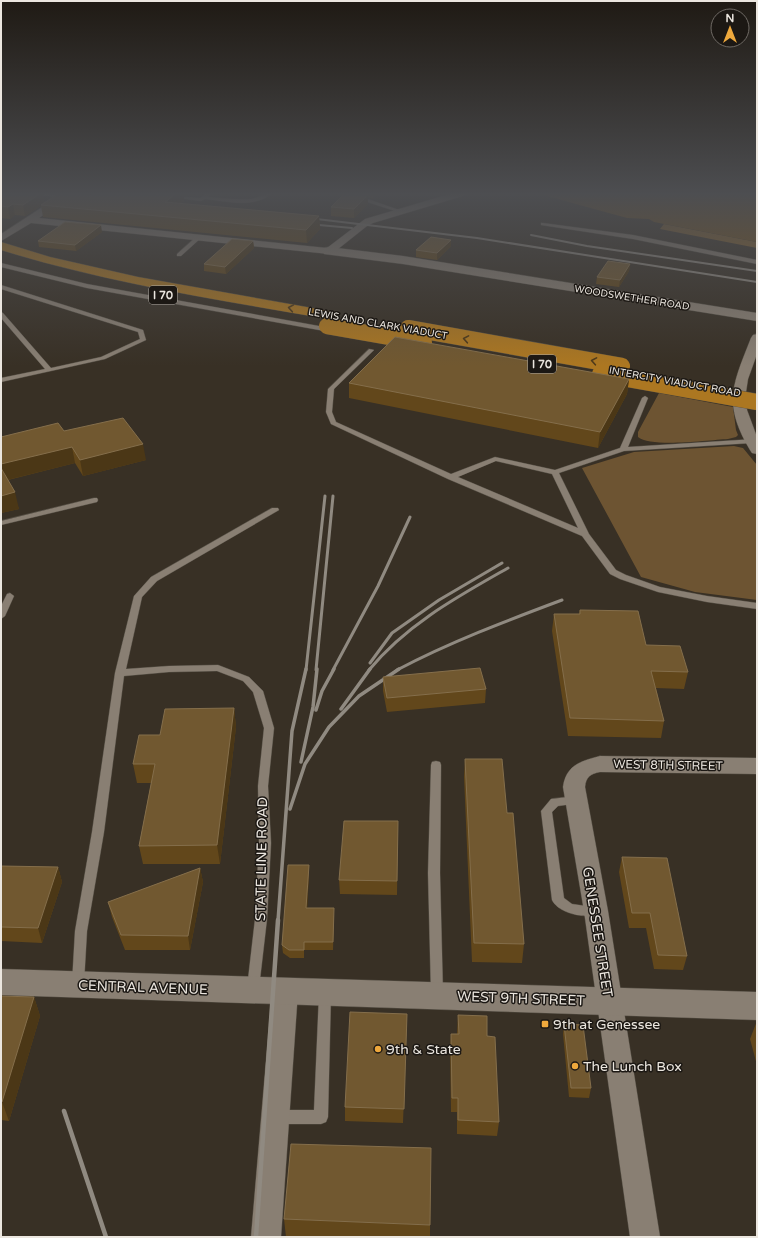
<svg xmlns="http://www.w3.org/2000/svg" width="758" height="1238" font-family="'Varela Round',sans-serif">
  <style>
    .green { fill: #6d5432 }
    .forest { fill: #8b642a }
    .water { fill: #7b5418 }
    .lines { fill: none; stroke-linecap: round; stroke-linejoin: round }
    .service-casing { stroke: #544e44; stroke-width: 1 }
    .minor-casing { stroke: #544e44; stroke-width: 1 }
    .tertiary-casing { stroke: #544e44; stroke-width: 1 }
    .motorway-casing { stroke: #544e44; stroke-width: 1 }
    .service { fill: #897f73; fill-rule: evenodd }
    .minor { fill: #897f73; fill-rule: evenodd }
    .tertiary { fill: #897f73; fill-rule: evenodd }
    .motorway { fill: #ac7721; fill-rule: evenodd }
    .rail-far3 { stroke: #908a81; stroke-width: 2 }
    .rail-far2 { stroke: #908a81; stroke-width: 3 }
    .rail-far1 { stroke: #908a81; stroke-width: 3.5 }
    .rail { stroke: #908a81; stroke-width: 4.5 }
    .motorway-bridge-casing { stroke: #544e44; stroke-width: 17; stroke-linecap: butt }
    .motorway-bridge { stroke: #ac7721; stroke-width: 16 }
    .wall { fill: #62471b }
    .shaded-wall { fill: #4b3716 }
    .building { fill: #715830; stroke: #846e4b }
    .oneway { stroke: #4e3919 }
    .poi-dot { fill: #eea83c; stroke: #1c1814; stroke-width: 1.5 }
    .labels { text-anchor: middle; stroke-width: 3; stroke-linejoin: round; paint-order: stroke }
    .far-street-label { font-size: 10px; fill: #ebe6df; stroke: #1c1814 }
    .shield { fill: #1c1814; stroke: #ada8a2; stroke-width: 1 }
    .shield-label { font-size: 11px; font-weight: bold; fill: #ebe6df }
    .street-label { font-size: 12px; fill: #ebe6df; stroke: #1c1814 }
    .near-street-label { font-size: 14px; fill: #ebe6df; stroke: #1c1814 }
    .near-poi-label { font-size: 14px; fill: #ebe6df; stroke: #1c1814; text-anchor: start }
  </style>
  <rect width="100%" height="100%" fill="#383025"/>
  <path class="green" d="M659,393l74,14 3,23 2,5 -2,2 -8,2c-19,1 -77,9 -90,-2v-5z
    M734,446l9,2 14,17v135l-62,-8 -54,-15 -59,-109 52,-16z"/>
  <path class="forest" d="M664,224l93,18v6l-97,-19z"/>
  <path class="water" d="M536,193h221v49l-103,-20 -5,-3 -22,-1z"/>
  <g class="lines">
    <g class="service-casing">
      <path id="service" d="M207,193h5l-4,4c14,1 28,3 43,2 7,-1 14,-6 21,-6 -17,16 -47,8 -67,6l-4,2 -30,-4 2,-1 27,2z
        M352,193h5l5,4 40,14 -4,1 -40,-13z
        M543,223l90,12 124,25v4l-124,-25 -92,-14v-2z
        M197,236l5,1 -21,19h-4v-2z
        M1,263l86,21 243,44 3,2 -3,2 -243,-44 -86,-21z
        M1,285l142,45 3,10 -41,19 -104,23v-4l44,-9 -44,-51v-6l2,1 48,55 50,-11 39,-18 -2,-7 -137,-43z
        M369,349l5,1 -40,39 -2,23 4,10 115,52 44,-17 60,13 65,-22 22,-50 3,-2 3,2 -20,49 127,-8v4h-3l-128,8 -65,22 30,61 27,36 10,5 34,12 47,9 50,7v6l-50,-7 -49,-10 -38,-13 -10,-5 -28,-38 -134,-57 -117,-55 -5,-12 2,-23zM496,461l56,13 26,54 -120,-51z
        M94,498h3l1,2 -1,2 -96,23v-4z
        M272,508h6l1,2 -122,71 -15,16 -16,72 43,-3 49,-1 31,12 14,14 11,37 -6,58 3,57 -4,76 -8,69 -1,4 -5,2 -5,-2 -1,-4 8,-69 4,-76 -1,-57 6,-58 -11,-36 -10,-11 -26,-10 -48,1 -45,4 -20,156 -17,99 -3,52 -2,4 -4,2 -4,-2 -2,-4 3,-52 17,-99 23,-159 19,-77 17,-19z
        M10,593l4,3 -9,20 -4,3v-13l6,-12z
        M436,761l4,1 1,3 -1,108 3,121 -1,4 -5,2 -5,-2 -1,-4 -3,-121 3,-108 1,-3z
        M576,796l4,1 1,3 -1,3 -22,3 -6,6 12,86 8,6 28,4 2,3 -2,3c-14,5 -41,0 -48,-14l-11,-89 10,-12z
        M325,988l5,2 1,4 -3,123 -2,5 -5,2h-43l-5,-2 -2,-5 2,-5 5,-2h36l5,-116 1,-4z"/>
    </g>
    <g class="minor-casing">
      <path id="minor" d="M64,193h12l-37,25 288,30 38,-29 88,-26h15l-2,2 -93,28 -6,3 -34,27 -4,1 -298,-31 -30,18v-7z
        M757,334v20l-9,25 -2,13 1,18 10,27v17l-5,-1 -2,-3c-28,-47 -17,-66 1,-112l2,-3z
        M600,756l157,2v16l-157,-2c-10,2 -14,5 -15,15l23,124 52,326h-30l-46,-326 -21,-124c3,-22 18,-26 37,-31z
        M285,980l9,3 4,8 -17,246h-30l21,-246 4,-8z"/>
    </g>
    <g class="tertiary-casing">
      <path id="tertiary" d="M329,247l74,9 354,57v8l-354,-57 -79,-10 -1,-3 1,-3z
        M1,969l756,23v28l-756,-25z"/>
    </g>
    <g class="motorway-casing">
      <path id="motorway" d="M1,242l49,15 88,20 191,34 5,1 2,3 -2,3 -5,1c-110,-19 -221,-36 -328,-69z"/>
    </g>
    <use href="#service" class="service"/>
    <use href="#minor" class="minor"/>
    <use href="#tertiary" class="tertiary"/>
    <use href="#motorway" class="motorway"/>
    <path class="rail-far3" d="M27,193l40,4
      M308,218l169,20 280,44
      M308,224l44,4
      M531,235l56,11 170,25"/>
    <path class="rail-far2" d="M370,663l22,-30 47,-33 63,-37
      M306,670l19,-174
      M316,670l17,-174
      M333,670l45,-84 32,-69
      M369,670c38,-46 88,-73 139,-102
      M397,670c53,-28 109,-49 165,-70"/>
    <path class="rail-far1" d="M341,709l29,-40
      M316,710l6,-19 12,-22
      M301,762l12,-55 4,-38
      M290,809l15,-45 24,-37 30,-31 40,-27
      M278,921l14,-190 14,-62"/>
    <path class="rail" d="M64,1111l42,126
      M256,1237l22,-317"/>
    <g class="motorway-bridge-casing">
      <path id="motorway-bridge" d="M327,326l97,17
        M408,328l214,38
        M600,374l157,28"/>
    </g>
    <use href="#motorway-bridge" class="motorway-bridge"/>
  </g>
  <path class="wall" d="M1,193l44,9 45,-6 4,-3h100l-3,3 -7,-1v6l-4,3 139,12 1,13 -13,14 -264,-26 -2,-11 -16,10 -10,-1 -5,4 -9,-1z
    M345,193h33l-5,6 -5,-2v7l-14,14 -23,-2v-9z
    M102,232l-26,19 -37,-4 -1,-6z
    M253,241l1,7 -28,26 -22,-3v-7z
    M451,246l-14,14 -21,-3v-7z
    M630,264l-1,7 -10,16 -23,-3 1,-7z
    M629,379l-2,15 -29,54 -249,-50v-15z
    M64,431l82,29 -63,16 -8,-13 -67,17 11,29 -18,4v-76z
    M580,610l66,35 42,27 -4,17 -28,-1 8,33 -3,17 -93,-2 -16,-105 2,-17h25z
    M383,677l103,12 -1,14 -98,9 -4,-21z
    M234,708l2,19 -16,137h-77l-4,-18 12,-63h-14l-4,-19 27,-29z
    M465,759l59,185 -2,19 -50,-1 -8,-185z
    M398,821l-1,74 -57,-1 -1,-14z
    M622,857l65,99 -4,14 -29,-1 -8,-41h-17l-10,-56z
    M309,865v8l-2,35 27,8 -1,34h-29v8h-14l-7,-5 -1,-8z
    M1,866l57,1 4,15 -20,61 -41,-2z
    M200,868l3,14 -13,68h-65l-13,-33 -4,-15z
    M1,996l33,1 6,19 -31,105 -8,-1z
    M407,1014l-4,109 -58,-2v-14z
    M458,1015l29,21 12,86 -2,14 -40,-2v-22h-6l-1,-64 1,-14h6z
    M757,1021v44l-7,-26z
    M564,1024l27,64 -2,10 -20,-1 -6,-63z
    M284,1219l146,6v12h-144z"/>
  <path class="shaded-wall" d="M41,193h2l2,11 -4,1v1l-16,10 -2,-11z
    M177,193h7v8l-18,14 -1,-13z
    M373,193h5l-5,6z
    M368,195v9l-14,14v-9z
    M13,204l2,11 -5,4 -2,-12z
    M319,216l1,13 -13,14 -1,-13z
    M101,225l1,7 -26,19 -1,-6z
    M451,240v6l-14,14v-7z
    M253,241l1,7 -28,26 -1,-7z
    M630,264l-1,7 -10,16 1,-7z
    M629,379l-2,15 -29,54 2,-16z
    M143,444l3,16 -63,16 -3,-16z
    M72,447l3,16 -72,18 -2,-9v-8z
    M15,492l4,17 -18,4v-17z
    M234,708l2,19 -16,137 -3,-19z
    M309,865v8l-2,43 -1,-8z
    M58,867l4,15 -20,61 -4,-15z
    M200,868l3,14 -13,68 -2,-14z
    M34,997l6,19 -31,105 -7,-19z"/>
  <path class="building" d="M1,193h40l-18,12 -10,-1 -5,3 -7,-1z
    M59,193l31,3 4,-3h83l-12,9 154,14 -13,14 -265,-25z
    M345,193h18l5,2 -14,14 -23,-2z
    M65,222l36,3 -26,20 -37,-4z
    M431,237l20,3 -14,13 -21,-3z
    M232,239l21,2 -28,26 -21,-3z
    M608,261l22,3 -10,16 -23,-3z
    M395,337l234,42 -29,53 -251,-49z
    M123,418l20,26 -63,16 -8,-13 -71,17v-27l57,-14 6,8z
    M1,468l14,24 -14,4z
    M580,610l58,1 8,34 34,1 8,26 -37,-1 13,50 -94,-3 -16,-104h26z
    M480,668l6,21 -99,9 -4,-21z
    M234,708l-17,137 -78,1 16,-82h-22l6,-29h21l5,-26z
    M465,759h37l5,54h6l11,131 -50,-1z
    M344,821h54l-1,60 -58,-1z
    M622,857l45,1 20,98 -29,-1 -8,-42h-18z
    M288,865h21l-3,43h28l-1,34h-29v8h-15l-7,-5z
    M1,866l57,1 -20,61 -37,-1z
    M200,868l-12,68 -67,-1 -13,-33z
    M1,996l33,1 -32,105h-1z
    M350,1012l57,2 -3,95 -59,-2z
    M458,1015l29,1v20l8,1 4,85 -41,-2v-22h-6l-1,-64h8z
    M564,1024l19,1 8,63h-20z
    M291,1144l140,4 -1,77 -146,-6z"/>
  <defs><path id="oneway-chevron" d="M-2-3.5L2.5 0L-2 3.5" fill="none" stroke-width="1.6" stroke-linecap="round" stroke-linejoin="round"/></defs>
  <g class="oneway">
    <use href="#oneway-chevron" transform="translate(291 308) rotate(-170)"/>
    <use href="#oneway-chevron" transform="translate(466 339) rotate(-170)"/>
    <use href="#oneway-chevron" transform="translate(594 361) rotate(-170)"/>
  </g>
  <linearGradient id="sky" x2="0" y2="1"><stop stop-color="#1f1a14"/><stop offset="0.53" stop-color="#4d4e51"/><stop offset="1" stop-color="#4d4e51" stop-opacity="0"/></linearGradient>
  <rect width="758" height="366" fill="url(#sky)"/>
  <g class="poi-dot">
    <rect x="541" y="1020" width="8" height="8" rx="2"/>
    <circle cx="378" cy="1049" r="4"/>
    <circle cx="575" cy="1066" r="4"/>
  </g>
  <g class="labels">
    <g class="far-street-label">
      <text transform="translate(632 297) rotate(9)" y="4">WOODSWETHER ROAD</text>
      <text transform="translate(378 323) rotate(10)" y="4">LEWIS AND CLARK VIADUCT</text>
      <text transform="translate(675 381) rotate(10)" y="4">INTERCITY VIADUCT ROAD</text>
    </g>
    <g class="shield">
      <rect x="149" y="286" width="28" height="18" rx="3"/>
      <rect x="528" y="355" width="28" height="18" rx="3"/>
    </g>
    <g class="shield-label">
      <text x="163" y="299">I 70</text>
      <text x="542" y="368">I 70</text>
    </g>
    <g class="street-label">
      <text transform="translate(668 765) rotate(1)" y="4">WEST 8TH STREET</text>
    </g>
    <g class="near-street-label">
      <text transform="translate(261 859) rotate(-89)" y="5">STATE LINE ROAD</text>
      <text transform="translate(598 932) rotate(81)" y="5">GENESSEE STREET</text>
      <text transform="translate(143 987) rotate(2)" y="5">CENTRAL AVENUE</text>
      <text transform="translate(521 998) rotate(2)" y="5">WEST 9TH STREET</text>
    </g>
    <g class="near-poi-label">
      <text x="553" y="1029">9th at Genessee</text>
      <text x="386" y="1054">9th &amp; State</text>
      <text x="583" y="1071">The Lunch Box</text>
    </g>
  </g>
  <rect width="758" height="1238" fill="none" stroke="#ebe6df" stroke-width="4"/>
  <g transform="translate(730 28)"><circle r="19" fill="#1c1814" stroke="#6f6a65"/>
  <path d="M0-3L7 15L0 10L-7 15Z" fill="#eea83c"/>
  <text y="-6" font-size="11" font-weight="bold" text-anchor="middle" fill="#ebe6df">N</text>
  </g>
</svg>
